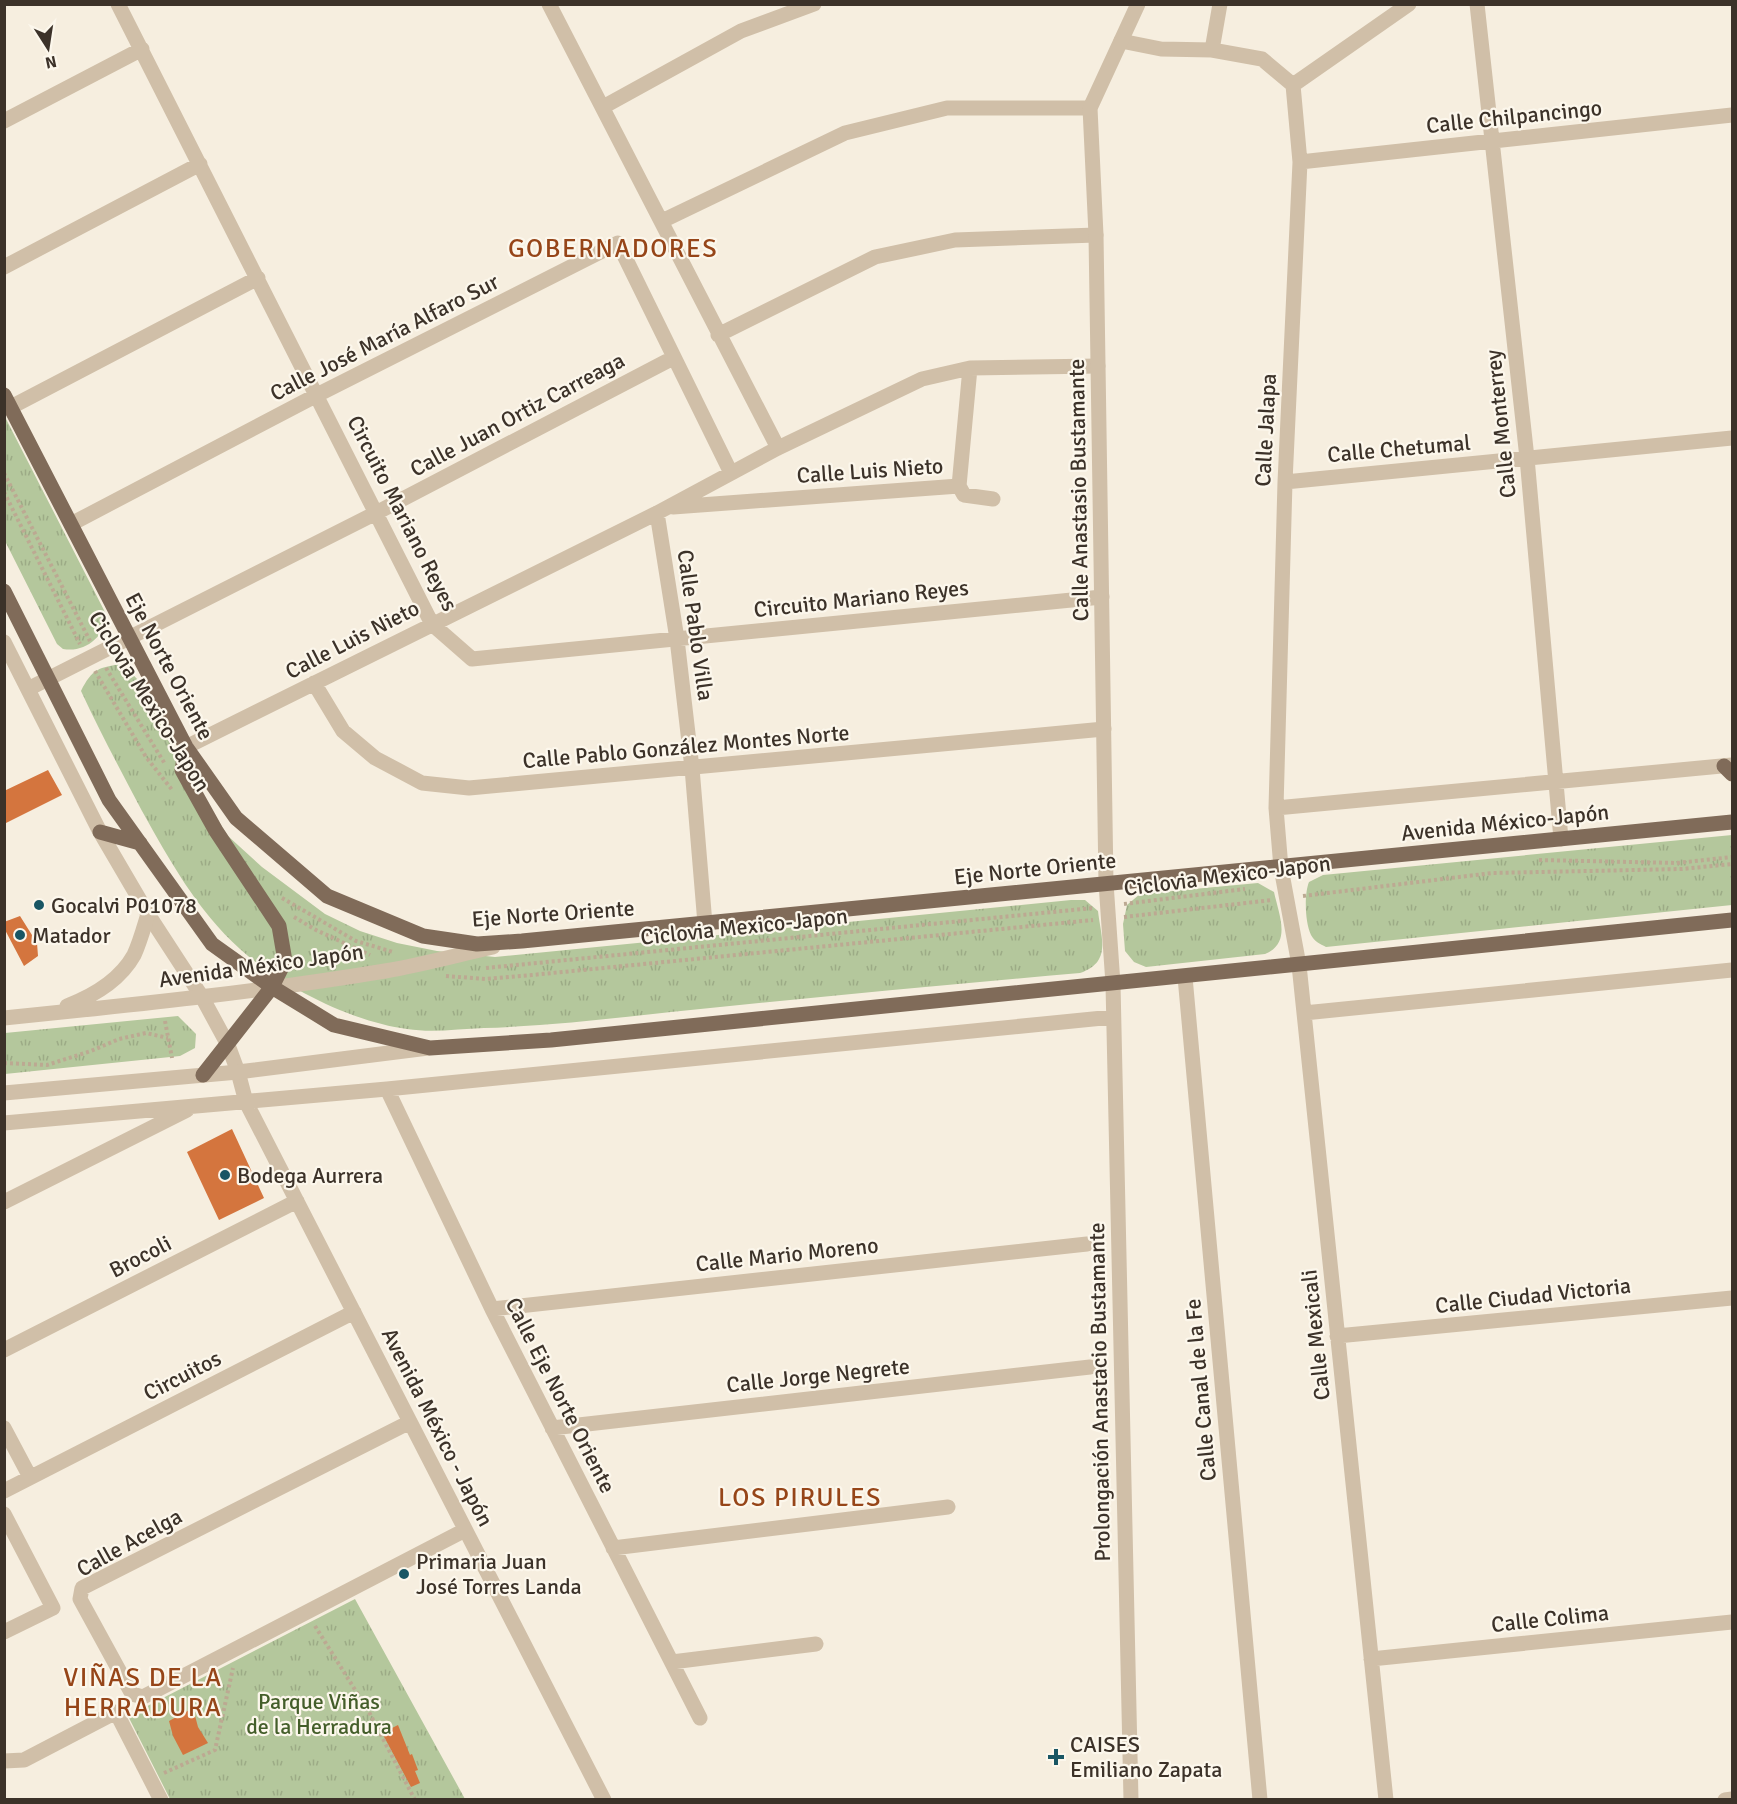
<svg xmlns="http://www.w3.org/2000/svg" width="1737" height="1804" font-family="Signika,sans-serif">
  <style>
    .park { fill: url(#park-tufts) }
    .building { fill: #d4753e }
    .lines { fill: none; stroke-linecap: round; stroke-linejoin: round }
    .path { stroke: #bca992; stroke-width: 4; stroke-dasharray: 3 3; stroke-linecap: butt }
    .minor { stroke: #d0bfa8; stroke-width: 15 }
    .tertiary { stroke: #d0bfa8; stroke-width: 15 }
    .primary { stroke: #806b59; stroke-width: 15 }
    .poi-dot { fill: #195664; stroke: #fcf7ec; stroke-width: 2 }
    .labels { text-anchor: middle; stroke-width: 4.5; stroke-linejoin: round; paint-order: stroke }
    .street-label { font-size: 22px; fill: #3c3229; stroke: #fcf7ec }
    .poi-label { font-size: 22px; fill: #3c3229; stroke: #fcf7ec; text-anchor: start }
    .park-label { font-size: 22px; fill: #445e2a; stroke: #fcf7ec }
    .quarter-label { font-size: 26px; letter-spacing: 1.5px; fill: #964518; stroke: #fcf7ec }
  </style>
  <defs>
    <pattern id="park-tufts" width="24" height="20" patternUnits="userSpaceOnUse" patternTransform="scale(1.5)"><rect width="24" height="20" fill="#b4c79c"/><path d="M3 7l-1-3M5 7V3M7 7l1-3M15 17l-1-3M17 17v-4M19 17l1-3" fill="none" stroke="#9cab86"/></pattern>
  </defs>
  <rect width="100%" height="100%" fill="#f6eedf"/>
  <path class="park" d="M5,417l102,199c-3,21 -22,37 -44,33l-6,-5 -52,-103z
    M123,664l15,16 38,75 52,81 34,31 63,47 35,17 37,12 40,8 58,6 576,-57h14l13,11c3,27 14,51 -18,62 -137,12 -273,25 -409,39 -62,7 -125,14 -187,16 -25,1 -52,5 -77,1 -55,-7 -126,-43 -167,-80 -43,-39 -70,-88 -98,-138 -21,-40 -42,-79 -61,-120 11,-22 18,-24 42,-27z
    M1732,835v70l-406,42c-6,-3 -12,-6 -15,-12 -6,-12 -7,-41 -2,-53l14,-7z
    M1258,883l16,9c5,23 18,51 -9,62l-119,13 -12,-5 -9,-11 -2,-27 4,-19 13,-11z
    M178,1016l18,18 -1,14 -15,8 -175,18v-41z
    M355,1599l110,200h-295l-42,-83z"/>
  <path class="building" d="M48,770l14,25 -58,29v-33z
    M20,916l17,27 1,13 -14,10 -20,-38v-6z
    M232,1129l32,69 -45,22 -32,-68z
    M193,1708l5,19 10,16 -25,12 -10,-19 -4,-15z
    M398,1725l12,30 2,-1 6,16 -3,1 5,12 -9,4 -29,-54z"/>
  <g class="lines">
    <path class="path" d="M4,473l86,168
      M4,492l76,152
      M106,668l59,96
      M95,671l51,86 27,34
      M1539,860l138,3 55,-6
      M1303,896l189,-23 190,-4 50,-5
      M282,898l74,43 37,11
      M1124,904l121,-15
      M294,917l22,13 54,25
      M1124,917l148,-17
      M486,968l607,-60
      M446,976l40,3 46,-4 561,-55
      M165,1021l7,37
      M4,1063l43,2 44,-14 28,-12 27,-6 22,5
      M315,1626l54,86 46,88
      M164,1773l51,-23 18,-82"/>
    <path class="minor" d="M118,4l314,620 40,35 630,-62
      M549,4l229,444
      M1477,4l50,454 34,381
      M1121,41l40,8 51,1 50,9 31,26 7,77 -15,320 -9,326 5,60 18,97 87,835
      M1212,50l8,-46
      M1293,85l116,-81
      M603,107l138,-76 73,-27
      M4,121l138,-72
      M1300,162l432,-47
      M662,221l183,-88 102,-25h143
      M4,267l196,-103
      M718,335l157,-78 80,-17 141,-5
      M11,407l247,-129
      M1285,482l447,-44
      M959,486l5,9 29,4
      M673,507l286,-21 11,-118
      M657,513l20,126 15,129 13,156
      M71,524l246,-129 301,-152 113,230
      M4,642l96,190 48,82 54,83 26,48 10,27 8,30 358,698
      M314,683l29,48 32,27 47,25 47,5 635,-59
      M28,689l348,-176 297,-155
      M186,747l471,-234 121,-65 144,-69 48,-11 128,-2
      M1276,808l456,-43
      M1185,977l75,823
      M1113,984l18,816
      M1304,1013l428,-43
      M387,1089l105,220 208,409
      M4,1123l383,-34 726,-72
      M4,1202l183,-92
      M492,1309l595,-65
      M1337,1336l395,-38
      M4,1350l293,-149
      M410,1422l-328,166 -2,11 52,95 11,3 322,-167
      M4,1428l26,49
      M552,1428l538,-61
      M4,1491l350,-179
      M4,1514l49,94 -49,24
      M613,1548l335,-41
      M1371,1659l361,-37
      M672,1662l144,-18
      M4,1761l20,-1 92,-48 45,88
      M1725,1800l7,-1"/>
    <path class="tertiary" d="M1113,984l-7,-101 -10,-648 -6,-127 48,-104
      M67,1006c26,-10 53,-26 67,-51 6,-13 10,-28 14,-41
      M4,1018c128,-13 255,-26 381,-47 36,-6 72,-16 108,-24
      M4,1093l234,-21 190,-24"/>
    <path class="primary" d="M4,395l182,352 50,71 91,78 96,40 54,8 45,-3 1210,-119
      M4,591l105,209 103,144 60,43 62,38 96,23 121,-8 1181,-120
      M186,747l-4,23 34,61 63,95 6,35 -13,26 -69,88
      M1724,766l8,8
      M100,832l40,11"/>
  </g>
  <g class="poi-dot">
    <circle cx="39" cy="905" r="6"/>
    <circle cx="20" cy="935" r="6"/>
    <circle cx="225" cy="1175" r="6"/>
    <circle cx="404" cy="1574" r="6"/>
    <path d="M1053 1748h6v6h6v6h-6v6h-6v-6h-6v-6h6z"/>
  </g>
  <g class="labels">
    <g class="street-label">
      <text transform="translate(1514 116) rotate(-6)" y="8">Calle Chilpancingo</text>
      <text transform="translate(384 337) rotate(-27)" y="8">Calle José María Alfaro Sur</text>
      <text transform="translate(517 414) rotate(-28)" y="8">Calle Juan Ortiz Carreaga</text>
      <text transform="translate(1500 424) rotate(-96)" y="8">Calle Monterrey</text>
      <text transform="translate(1265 430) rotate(-87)" y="8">Calle Jalapa</text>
      <text transform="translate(1399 448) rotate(-5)" y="8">Calle Chetumal</text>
      <text transform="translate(870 470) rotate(-4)" y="8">Calle Luis Nieto</text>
      <text transform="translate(1078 490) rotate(-91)" y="8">Calle Anastasio Bustamante</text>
      <text transform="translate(403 513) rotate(63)" y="8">Circuito Mariano Reyes</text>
      <text transform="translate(861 598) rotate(-6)" y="8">Circuito Mariano Reyes</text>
      <text transform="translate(696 625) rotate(82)" y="8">Calle Pablo Villa</text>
      <text transform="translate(352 639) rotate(-27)" y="8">Calle Luis Nieto</text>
      <text transform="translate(170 666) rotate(62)" y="8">Eje Norte Oriente</text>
      <text transform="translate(150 701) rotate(58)" y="8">Ciclovia Mexico-Japon</text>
      <text transform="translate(686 746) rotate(-5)" y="8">Calle Pablo González Montes Norte</text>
      <text transform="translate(1505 822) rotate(-6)" y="8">Avenida México-Japón</text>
      <text transform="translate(1035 868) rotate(-6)" y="8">Eje Norte Oriente</text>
      <text transform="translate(1227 875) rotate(-7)" y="8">Ciclovia Mexico-Japon</text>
      <text transform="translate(553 913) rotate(-4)" y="8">Eje Norte Oriente</text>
      <text transform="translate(744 926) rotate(-6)" y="8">Ciclovia Mexico-Japon</text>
      <text transform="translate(261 965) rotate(-8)" y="8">Avenida México Japón</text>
      <text transform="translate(787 1254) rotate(-6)" y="8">Calle Mario Moreno</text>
      <text transform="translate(140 1256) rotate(-27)" y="8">Brocoli</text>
      <text transform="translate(1533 1295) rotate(-6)" y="8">Calle Ciudad Victoria</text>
      <text transform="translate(1315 1335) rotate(-96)" y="8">Calle Mexicali</text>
      <text transform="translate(182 1375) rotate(-27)" y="8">Circuitos</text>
      <text transform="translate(818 1375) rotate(-6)" y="8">Calle Jorge Negrete</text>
      <text transform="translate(1200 1390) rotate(-95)" y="8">Calle Canal de la Fe</text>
      <text transform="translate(1099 1392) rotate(-91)" y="8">Prolongación Anastacio Bustamante</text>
      <text transform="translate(561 1395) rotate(63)" y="8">Calle Eje Norte Oriente</text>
      <text transform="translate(438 1427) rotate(63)" y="8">Avenida México - Japón</text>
      <text transform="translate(129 1542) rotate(-29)" y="8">Calle Acelga</text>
      <text transform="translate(1550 1618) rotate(-6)" y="8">Calle Colima</text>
    </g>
    <g class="poi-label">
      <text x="51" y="913">Gocalvi P01078</text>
      <text x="32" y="943">Matador</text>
      <text x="237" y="1183">Bodega Aurrera</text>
      <text x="416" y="1569">Primaria Juan<tspan x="416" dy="25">José Torres Landa</tspan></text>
      <text x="1070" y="1752">CAISES<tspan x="1070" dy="25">Emiliano Zapata</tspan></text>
    </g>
    <g class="park-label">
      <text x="319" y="1709">Parque Viñas<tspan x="319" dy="25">de la Herradura</tspan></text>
    </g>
    <g class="quarter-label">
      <text x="613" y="257">GOBERNADORES</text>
      <text x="800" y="1506">LOS PIRULES</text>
      <text x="143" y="1686">VIÑAS DE LA<tspan x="143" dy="30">HERRADURA</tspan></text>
    </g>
  </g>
  <rect width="1737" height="1804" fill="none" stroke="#3c3229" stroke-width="12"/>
  <g transform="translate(48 48) rotate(168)" stroke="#fcf7ec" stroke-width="4.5" paint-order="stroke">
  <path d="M0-4.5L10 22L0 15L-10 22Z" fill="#3c3229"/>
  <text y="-9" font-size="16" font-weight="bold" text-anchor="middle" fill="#3c3229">N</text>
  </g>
</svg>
